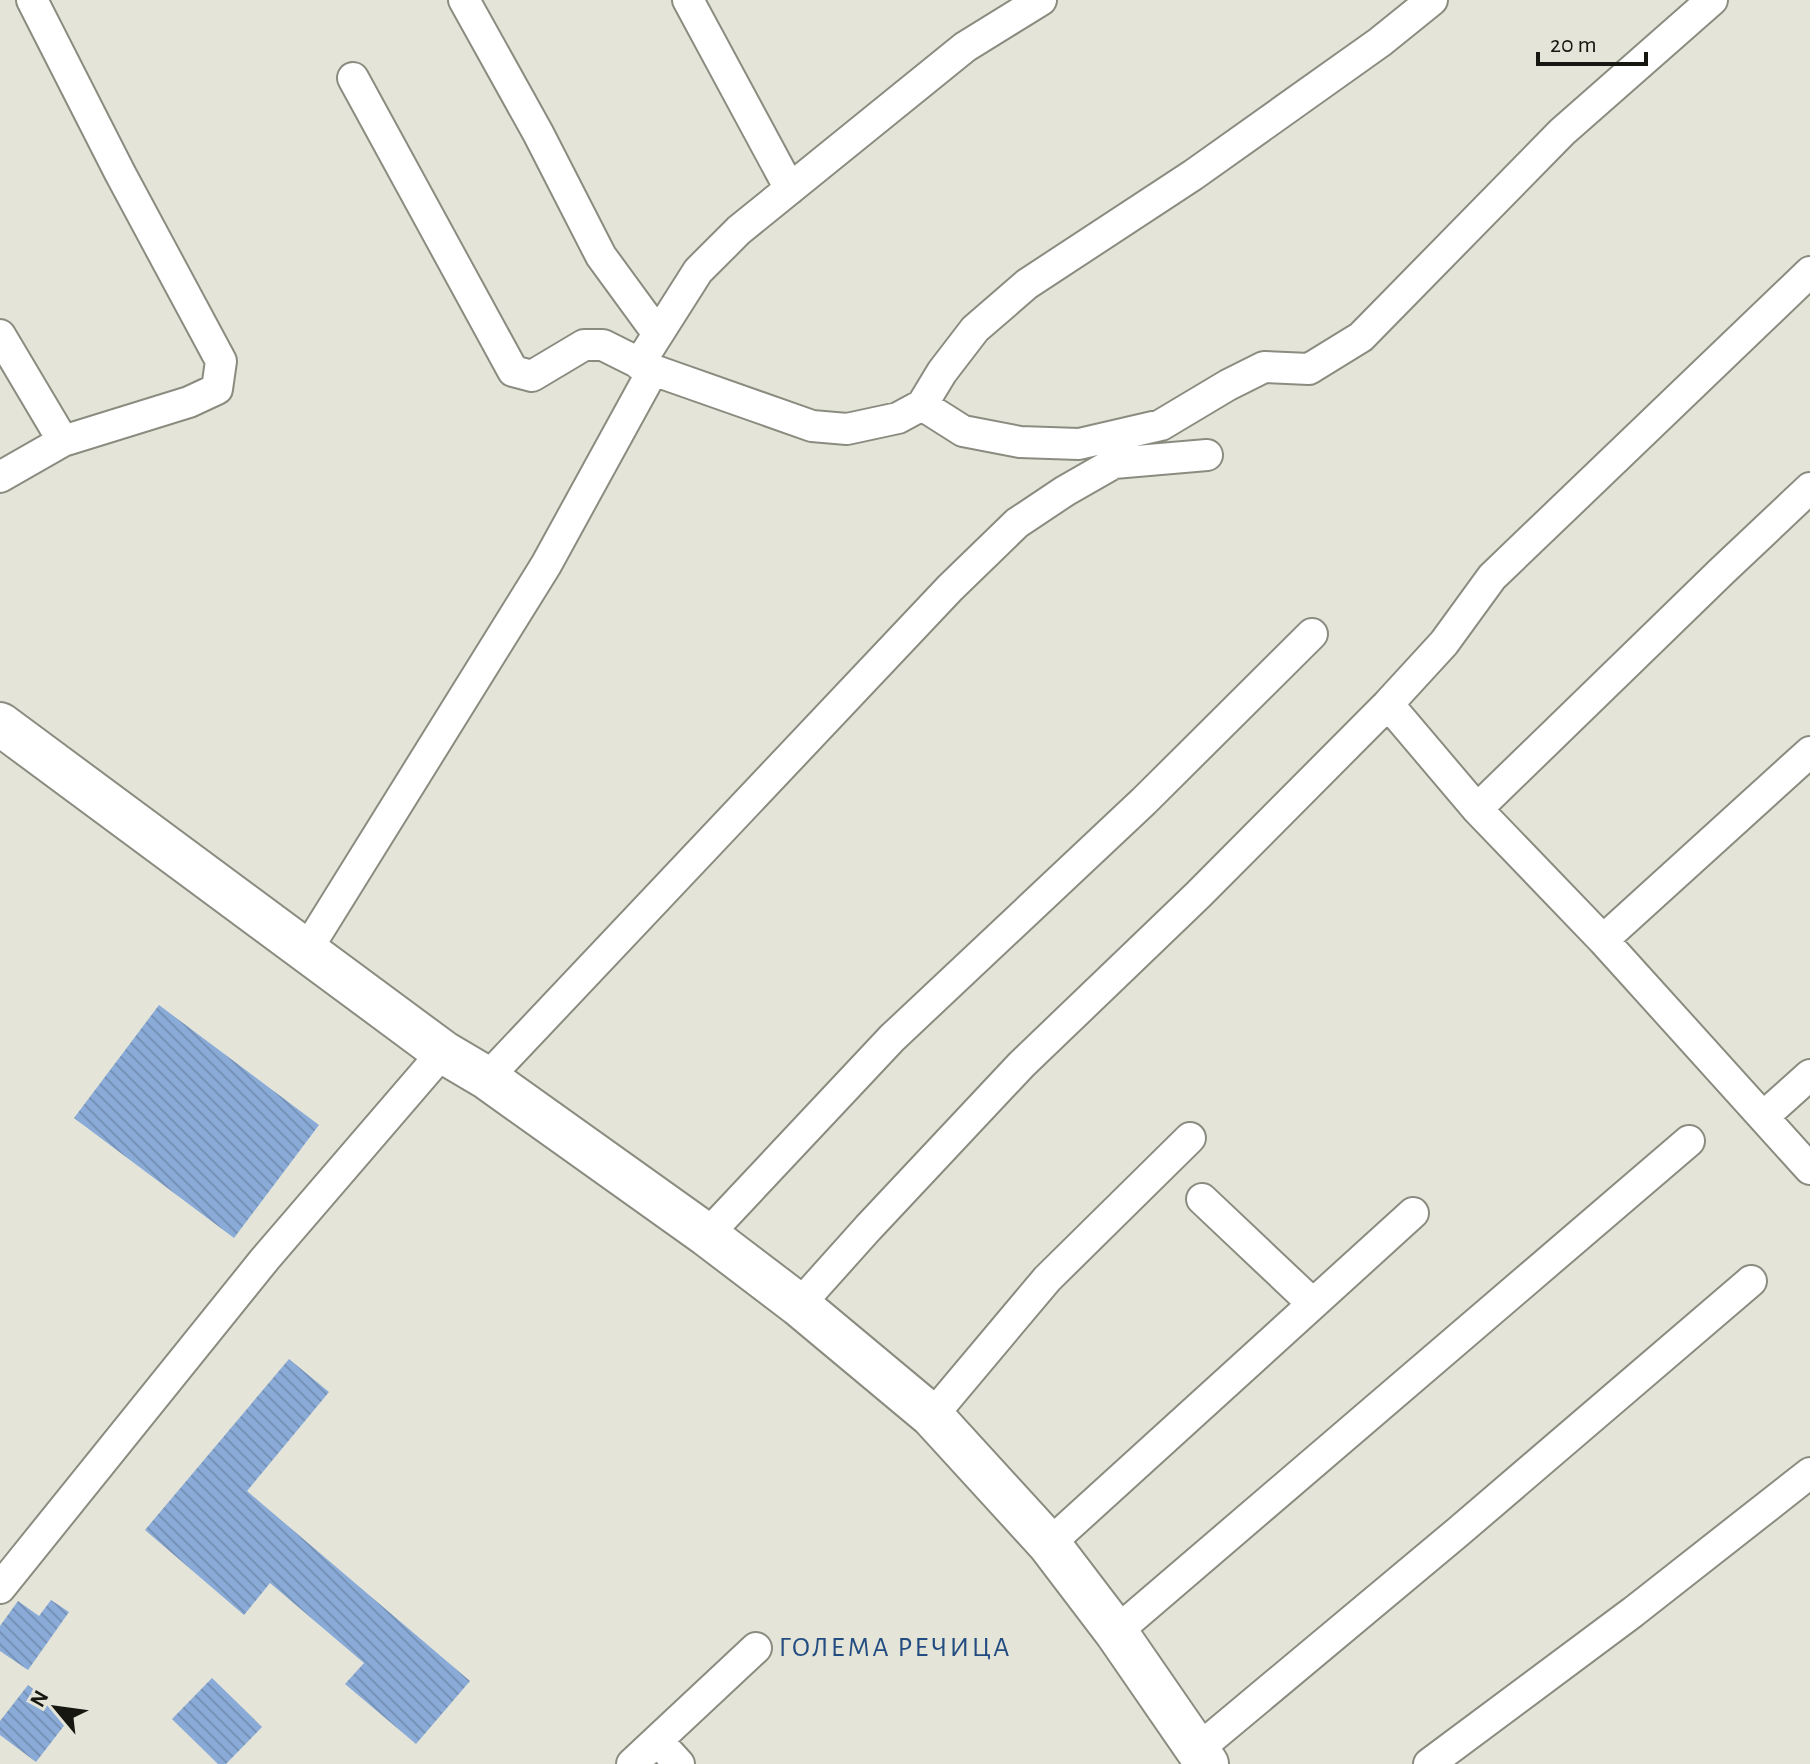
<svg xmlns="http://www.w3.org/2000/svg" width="1810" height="1764" font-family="'Alegreya Sans',sans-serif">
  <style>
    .building { fill: url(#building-back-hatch) }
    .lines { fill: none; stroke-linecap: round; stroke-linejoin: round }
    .street-casing { stroke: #8b8c80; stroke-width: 34 }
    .secondary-casing { stroke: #8b8c80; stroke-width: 46 }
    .street { stroke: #fff; stroke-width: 30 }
    .secondary { stroke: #fff; stroke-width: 42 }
    .labels { text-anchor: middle; stroke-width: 6; stroke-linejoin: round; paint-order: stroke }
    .quarter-label { font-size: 28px; letter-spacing: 2px; fill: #234c81; stroke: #e4e5d8 }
  </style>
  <defs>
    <pattern id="building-back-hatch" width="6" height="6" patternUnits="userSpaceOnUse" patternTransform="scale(2)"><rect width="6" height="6" fill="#8aabd7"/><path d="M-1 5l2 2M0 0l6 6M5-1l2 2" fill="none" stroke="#7692b8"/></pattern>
  </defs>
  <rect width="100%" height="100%" fill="#e4e5d8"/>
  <path class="building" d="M159,1005l160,120 -85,113 -160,-120z
    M289,1359l40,33 -82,99 223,190 -54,63 -71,-60 19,-21 -94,-80 -26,32 -99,-85z
    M51,1600l18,12 -41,58 -28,-19v-25l18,-25 21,15z
    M212,1678l50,49 -36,37h-8l-46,-45z
    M28,1685l42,33 -34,44 -36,-27v-14z"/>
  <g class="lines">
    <g class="street-casing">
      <path id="street" d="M464,0l74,133 63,123 57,78
        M688,0l102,189
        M353,78l160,293 19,5 52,-31h19l50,25 159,56 35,3 51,-11 24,-13 20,-33 33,-43 52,-45 166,-109 187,-133 52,-42
        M0,335l63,106
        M639,364l59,-93 41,-41 226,-183 76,-47
        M922,405l41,26 57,11 59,2 82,-19 67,-40 36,-18 45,2 52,-32 201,-205 150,-132
        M0,477l63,-36 126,-39 28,-13 4,-28 -101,-188 -88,-173
        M1388,704l89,105 126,131 207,229
        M1477,809l245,-238 88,-83
        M1603,940l207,-188
        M306,951l240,-386 107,-195
        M487,1078l463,-490 67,-65 48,-32 49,-28 93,-8
        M1763,1117l47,-42
        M1202,1199l111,105
        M707,1235l185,-197 252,-237 168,-167
        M799,1305l69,-77 153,-163 177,-170 190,-191 56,-61 48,-66 318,-305
        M932,1416l115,-137 143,-141
        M1049,1544l364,-331
        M0,1588l265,-329 178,-207
        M1116,1632l573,-491
        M658,1741l21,23
        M1197,1750l261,-218 293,-251
        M632,1764l124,-116
        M1429,1764l204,-152 177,-139"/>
    </g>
    <g class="secondary-casing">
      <path id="secondary" d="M0,724l443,328 44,26 220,157 92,70 133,111 117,128 67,88 91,132"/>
    </g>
    <use href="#street" class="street"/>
    <use href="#secondary" class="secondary"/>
  </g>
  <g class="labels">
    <g class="quarter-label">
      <text x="895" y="1656">ГОЛЕМА РЕЧИЦА</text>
    </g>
  </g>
  <g transform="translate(56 1708) rotate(299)" stroke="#e4e5d8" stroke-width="6" paint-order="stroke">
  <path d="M0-6L14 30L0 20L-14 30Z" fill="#171712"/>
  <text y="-12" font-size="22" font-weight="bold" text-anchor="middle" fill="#171712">N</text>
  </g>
  <path d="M1538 52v12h108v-12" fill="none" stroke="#171712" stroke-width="4"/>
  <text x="1550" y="52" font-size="24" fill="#171712" stroke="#e4e5d8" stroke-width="6" paint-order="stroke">20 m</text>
</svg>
